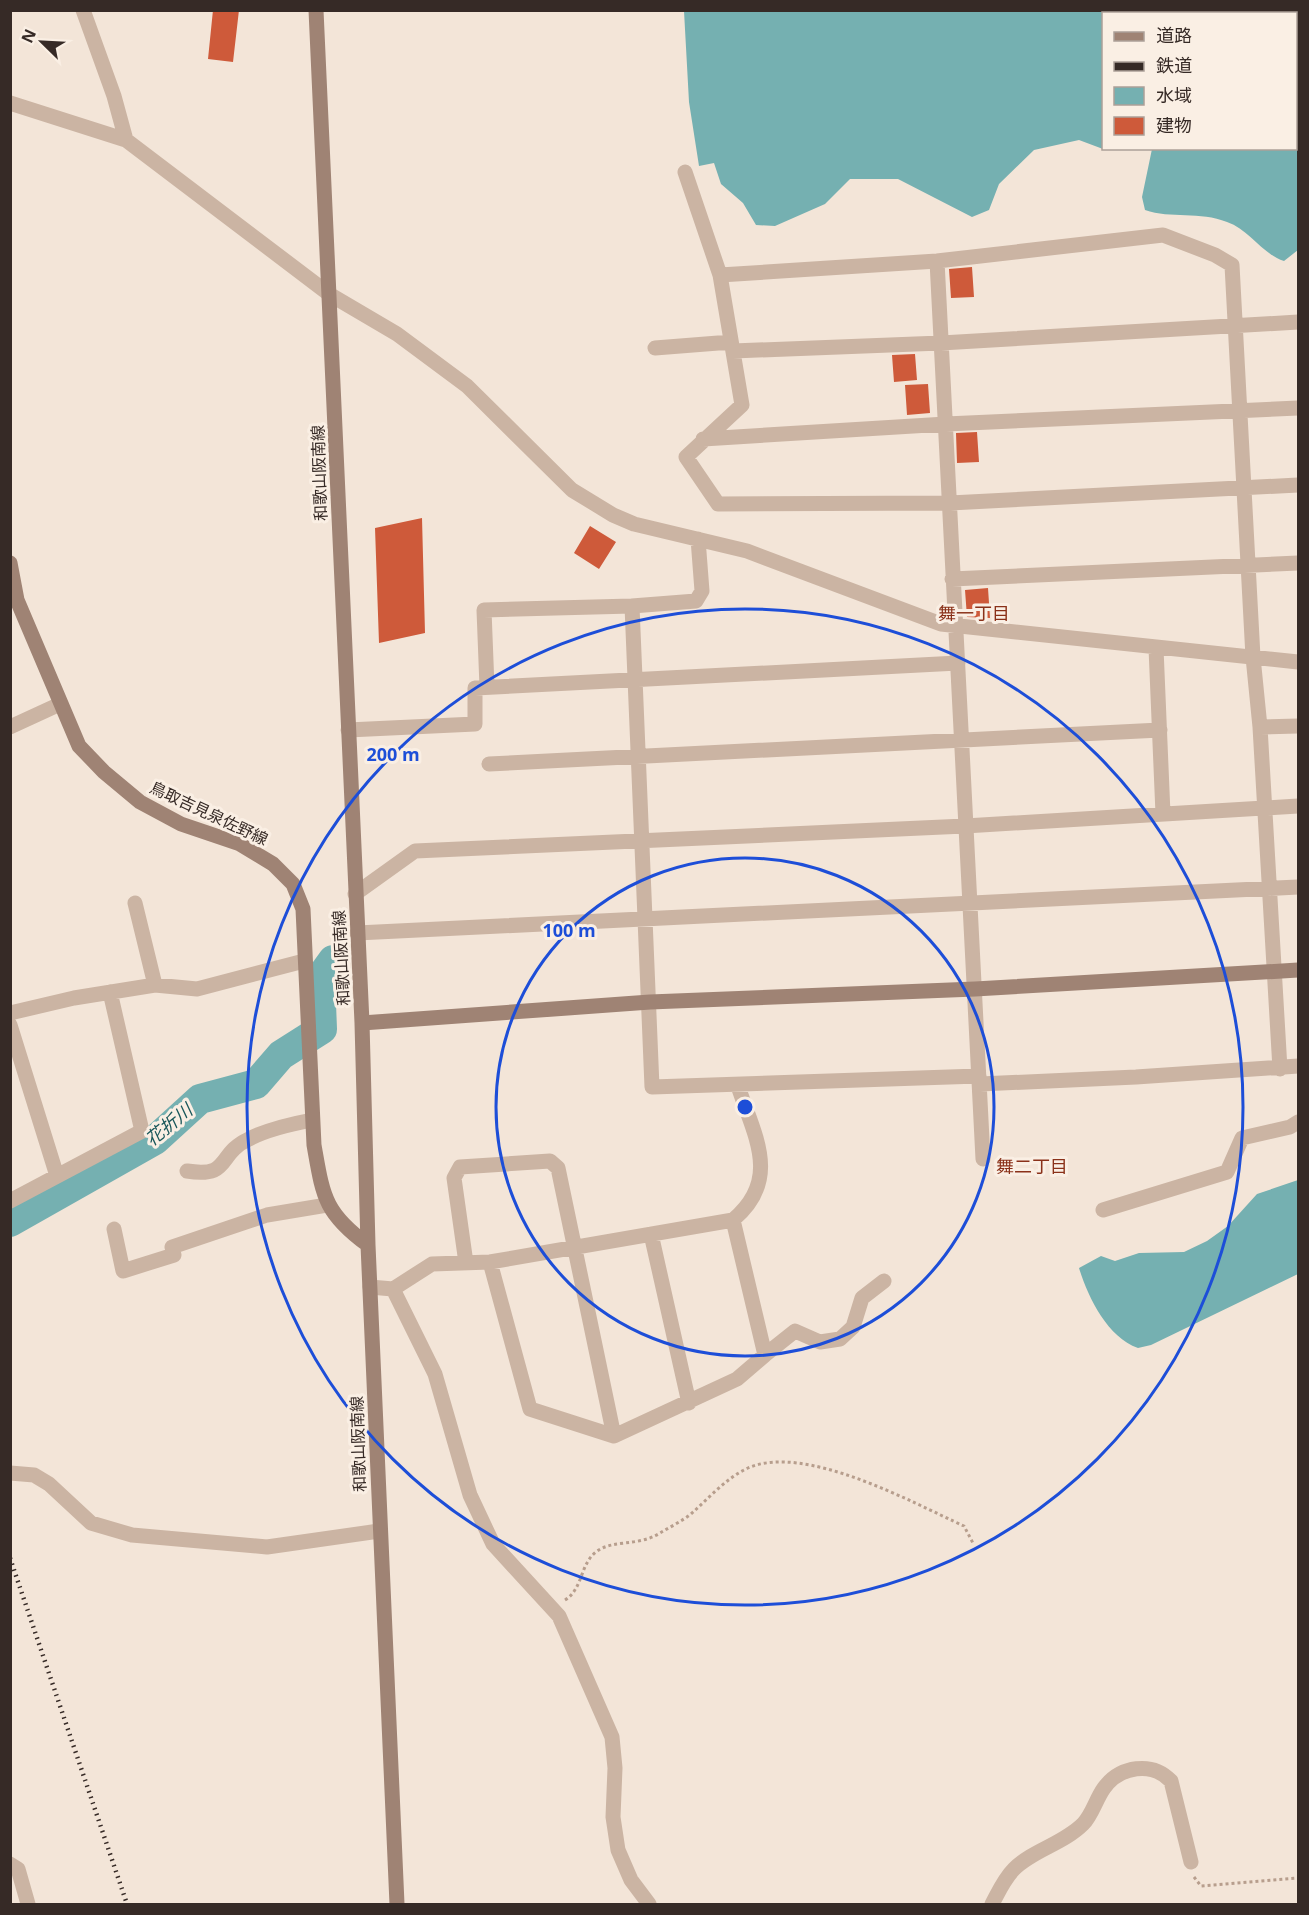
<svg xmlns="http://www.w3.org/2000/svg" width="1309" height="1915" font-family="'Open Sans','Noto Sans JP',sans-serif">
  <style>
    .water { fill: #75b0b1 }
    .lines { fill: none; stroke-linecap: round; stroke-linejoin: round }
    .river { stroke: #75b0b1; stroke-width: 30 }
    .building { fill: #ce5a3a }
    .path { stroke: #b79e8d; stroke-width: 3; stroke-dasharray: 3 3; stroke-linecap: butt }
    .street { stroke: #cbb4a3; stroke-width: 15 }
    .secondary { stroke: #9f8374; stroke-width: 15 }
    .rail { stroke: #362a26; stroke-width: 4.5; stroke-dasharray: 1.5 4.5; stroke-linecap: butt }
    .ring { fill: none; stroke: #1d4ed8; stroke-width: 3 }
    .labels { text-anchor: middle; stroke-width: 6; stroke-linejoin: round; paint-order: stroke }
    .street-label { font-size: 16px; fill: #362a26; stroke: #faefe4 }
    .neighbourhood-label { font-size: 18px; fill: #8a3119; stroke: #faefe4 }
    .water-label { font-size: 18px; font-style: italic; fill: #19575a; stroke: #faefe4 }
    .centre { fill: #1d4ed8; stroke: #faefe4; stroke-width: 3 }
    .ring-label { font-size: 18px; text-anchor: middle; font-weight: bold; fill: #1d4ed8; stroke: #faefe4; stroke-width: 6; stroke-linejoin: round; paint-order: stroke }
  </style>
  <rect width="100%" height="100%" fill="#f3e5d8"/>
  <path class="water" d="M684,11h424l8,2 -12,1 -1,135 -24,-9 -45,10 -35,34 -10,26 -17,7 -74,-38h-48l-25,25 -50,22 -19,-1 -13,-22 -22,-19 -7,-21 -15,3 -10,-64z
    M1296,27h2v223l-14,11c-22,-7 -34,-31 -57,-39 -27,-11 -56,-3 -82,-12l-3,-13 10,-48 144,-1z
    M1298,1180v94l-147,71 -13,3c-31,-11 -50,-51 -59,-80l22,-12 14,5 24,-8 45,-1 23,-11 21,-15 29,-32z"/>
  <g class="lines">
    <path class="river" d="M10,1222l145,-82 45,-41 56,-15 25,-29 41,-26 -2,-51 13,-18"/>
  </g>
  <path class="building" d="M213,10h26l-6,52 -25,-3z
    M972,267l2,30 -23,1 -2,-29z
    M915,354l2,26 -23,2 -2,-27z
    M928,384l2,29 -23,2 -2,-30z
    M977,432l2,30 -22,1 -1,-30z
    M422,518l3,115 -46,10 -4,-115z
    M590,526l26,16 -17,27 -25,-16z
    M988,588l2,30 -23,-1 -2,-27z"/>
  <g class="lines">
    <path class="path" d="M565,1600c18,-11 15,-36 31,-48 16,-13 42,-5 64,-19 10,-6 22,-12 31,-19 18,-16 35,-36 57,-46 57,-25 163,34 216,58l10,19
      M1194,1877l7,9 97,-8"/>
    <path class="street" d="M83,10l31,86 12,44
      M10,103l116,37 203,154 68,40 70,52 105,104 41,25 21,9 113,27 194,73 357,38
      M685,172l35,103 22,130 -56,52 32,47 232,-1 348,-18
      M937,261l46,898
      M720,275l217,-14 226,-26 52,20 17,10 21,392 7,70 20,342
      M655,348l76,-6
      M733,351l208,-8 357,-21
      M703,439l243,-15 352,-16
      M698,539l4,52 -6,10 -64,5 20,481 327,-11
      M952,579l346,-16
      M1156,648l7,166
      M487,687l-3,-77 148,-4
      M10,727l50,-23
      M1260,727l38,-1
      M348,730l127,-6v-36l483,-25
      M489,764l671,-34
      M355,894l60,-43 550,-25 333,-20
      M135,903l20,82
      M357,933l941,-46
      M10,1013l64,-15 81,-13 42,4 107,-28
      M10,1025l47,151
      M980,1084l156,-7 162,-11
      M187,1171c45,7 29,-17 62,-32 19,-10 42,-15 63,-19
      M10,1201l132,-70 -32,-139
      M1103,1210l124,-38 15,-34 48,-11 8,-5
      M114,1229l9,42 51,-16 -2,-8 95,-32 60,-10
      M651,1234l38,169
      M490,1262l40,147 84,27 123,-57 28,-24 -32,-135
      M466,1263l-12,-85 6,-11 90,-6 8,7 56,268
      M370,1287l23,2 39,-25 58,-2 243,-42c49,-41 21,-85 5,-134
      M393,1289l42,85 35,121 23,49 66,72 53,121 3,31 -2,49 5,33 13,30 18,24
      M765,1355l30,-24 25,11 20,-3 13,-12 9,-29 22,-17
      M10,1473l24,2 15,9 42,39 41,12 135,12 112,-16
      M10,1864l8,5 10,35
      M992,1904c6,-11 12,-25 22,-35 19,-19 49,-25 69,-45 9,-9 13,-25 21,-36 16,-22 48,-27 67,-7l20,81"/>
    <path class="secondary" d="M316,10l46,1013 6,222 29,659
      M10,563l7,37 62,146 25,26 36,30 41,22 59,20 33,20 20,20 10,25 11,236c9,51 10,68 54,100
      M362,1023l288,-21 325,-13 323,-19"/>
    <path class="rail" d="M10,1558l117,346"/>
  </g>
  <g class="ring">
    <circle cx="745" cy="1107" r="249"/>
    <circle cx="745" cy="1107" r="498"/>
  </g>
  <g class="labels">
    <g class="street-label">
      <text transform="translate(319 473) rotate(-92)" y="6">和歌山阪南線</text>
      <text transform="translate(209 813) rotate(25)" y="6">鳥取吉見泉佐野線</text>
      <text transform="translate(341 958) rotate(-93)" y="6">和歌山阪南線</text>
      <text transform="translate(358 1444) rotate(-92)" y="6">和歌山阪南線</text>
    </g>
    <g class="neighbourhood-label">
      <text x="974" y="620">舞一丁目</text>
      <text x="1032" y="1173">舞二丁目</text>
    </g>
    <g class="water-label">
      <text transform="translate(169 1125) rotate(-39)" y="6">花折川</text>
    </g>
  </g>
  <circle cx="745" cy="1107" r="9" class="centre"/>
  <g class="ring-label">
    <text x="393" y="761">200 m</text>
    <text x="569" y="937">100 m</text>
  </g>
  <rect width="1309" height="1915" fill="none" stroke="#362a26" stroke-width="24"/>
  <rect x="1102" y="12" width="195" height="138" fill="#faefe4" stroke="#aca098" stroke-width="1.5"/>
  <rect x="1114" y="32" width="30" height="9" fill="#9f8374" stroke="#aca098" stroke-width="1.5"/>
  <text x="1156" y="42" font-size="18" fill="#362a26">道路</text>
  <rect x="1114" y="62" width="30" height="9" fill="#362a26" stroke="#aca098" stroke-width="1.5"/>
  <text x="1156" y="72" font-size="18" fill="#362a26">鉄道</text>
  <rect x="1114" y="87" width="30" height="18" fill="#75b0b1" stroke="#aca098" stroke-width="1.5"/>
  <text x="1156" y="102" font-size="18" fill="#362a26">水域</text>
  <rect x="1114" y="117" width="30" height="18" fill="#ce5a3a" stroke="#aca098" stroke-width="1.5"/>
  <text x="1156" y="132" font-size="18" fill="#362a26">建物</text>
  <g transform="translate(42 42) rotate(294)" stroke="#faefe4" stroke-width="4.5" paint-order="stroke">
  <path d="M0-4.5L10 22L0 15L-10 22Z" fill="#362a26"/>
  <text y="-9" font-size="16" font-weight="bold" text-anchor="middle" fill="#362a26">N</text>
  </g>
</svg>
